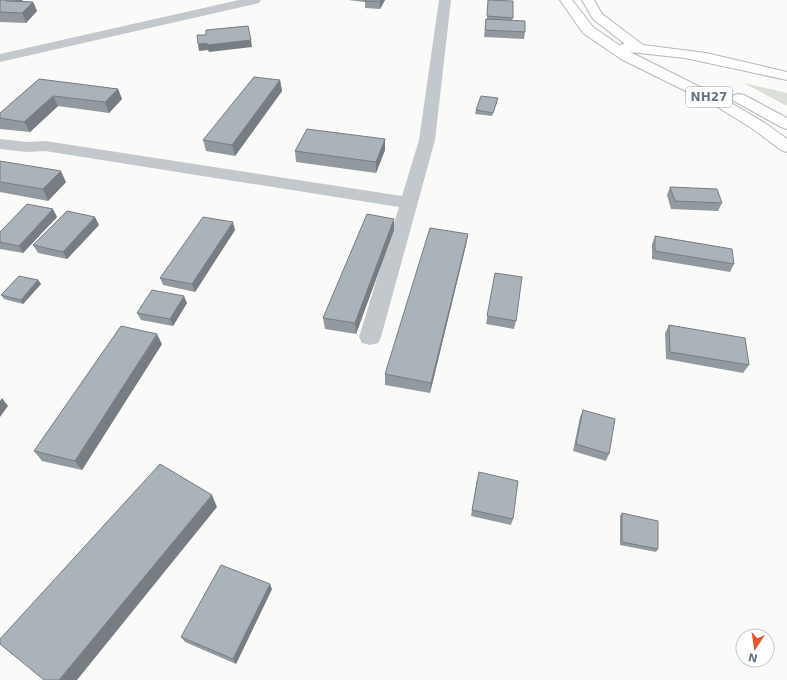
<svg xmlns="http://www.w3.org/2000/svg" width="787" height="680" font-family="'DejaVu Sans',sans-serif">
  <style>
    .green { fill: #dadfd7 }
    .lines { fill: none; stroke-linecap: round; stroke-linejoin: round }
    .trunk-casing { stroke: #b4b9bd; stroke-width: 2 }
    .minor { fill: #c3c8cc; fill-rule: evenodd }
    .trunk { fill: #fff; fill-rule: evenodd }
    .wall { fill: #929a9f }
    .shaded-wall { fill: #777d82 }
    .building { fill: #aab3b9; stroke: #777d82 }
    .labels { text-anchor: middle; stroke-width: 4; stroke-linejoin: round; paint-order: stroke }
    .shield { fill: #fff; stroke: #939fa8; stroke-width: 1 }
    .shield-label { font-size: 12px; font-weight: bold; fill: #657683 }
  </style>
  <rect width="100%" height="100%" fill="#fafaf8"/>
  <path class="green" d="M744,83l43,10v13z"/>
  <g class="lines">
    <g class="trunk-casing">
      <path id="trunk" d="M560,0h12l21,27 26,18 6,-1 -32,-25 -11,-19h12l8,14 41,31 63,8 81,19v8l-102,-22 -55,-6 96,48 39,23 22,16v13l-6,-2 -28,-21 -37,-23 -95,-47 -38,-26z
        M739,94l5,1 43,23v11l-6,-2 -47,-26 -2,-3 2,-3z"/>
    </g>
    <path class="minor" d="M239,0h22l-2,3 -4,1 -255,58v-8z
      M439,0h12l-16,140 -54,197 -3,6 -8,2 -8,-2 -3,-6 40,-130 -354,-56 -18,1 -27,-3v-10l27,3 18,-1 357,55 17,-56z"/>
    <use href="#trunk" class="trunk"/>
  </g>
  <path class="wall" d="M0,0h22l1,1 10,1 4,9 -11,12 -26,-1z
    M348,0h37l-5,9 -15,-1v-6z
    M488,0l25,18 -1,2 13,12 -1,7 -40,-2 2,-18h1z
    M39,79l79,10 4,10 -13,14 -51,-7 -28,26 -30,-3v-16z
    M280,80l2,11 -47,65 -29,-5 -3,-11z
    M497,102l-5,14 -17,-2 1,-4z
    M385,139v11l-9,23 -80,-11 -1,-11z
    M0,161l66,21 -18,19 -48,-9z
    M670,187l52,16 -4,8 -47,-2 -4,-14z
    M57,217l-34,36 -23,-4v-17z
    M394,219v11l-38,104 -31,-5 -2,-11z
    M99,225l-32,34 -29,-6 -5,-8z
    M235,230l-40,62 -32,-7 -3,-7z
    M468,234l-2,11 -36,148 -45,-8v-11z
    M655,236l79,28 -4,8 -78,-13v-15z
    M495,273l21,48 -2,8 -28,-5z
    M38,280l3,4 -18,20 -19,-5 -3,-4z
    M187,303l-14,23 -32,-6 -4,-7z
    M669,325l80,40 -6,8 -77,-14 -1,-26z
    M162,344l-80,126 -40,-9 -8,-10z
    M583,410l26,44 -3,7 -33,-10 7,-34z
    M477,479l36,40 -2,6 -40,-9z
    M622,513l36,36 -2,3 -36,-7v-29z
    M272,589l-36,75 -51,-22 -4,-5z"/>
  <path class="shaded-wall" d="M15,0h7l2,4 -5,5z
    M381,0h4l-5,9v-7z
    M33,2l4,9 -11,12 -4,-10z
    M251,40l1,7 -43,5 -1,-2 -9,1 -1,-7z
    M280,80l2,11 -47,65 -3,-11z
    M118,89l4,10 -13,14 -4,-11z
    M53,96l5,10 -28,26 -6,-10z
    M385,139v11l-9,23v-11z
    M61,171l5,11 -18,19 -5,-12z
    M53,209l4,8 -34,36 -4,-7z
    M95,217l4,8 -32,34 -4,-7z
    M394,219v11l-38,104 -1,-11z
    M233,222l2,8 -40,62 -3,-8z
    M468,234l-2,11 -36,148 1,-10z
    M38,280l3,4 -18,20 -2,-4z
    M184,296l3,7 -14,23 -3,-7z
    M157,334l5,10 -80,126 -7,-9z
    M2,398l6,8 -8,11v-16z
    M212,495l5,12 -140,173h-18z
    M270,584l2,5 -36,75 -3,-5z"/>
  <path class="building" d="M0,0h7l-1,1 27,1 -11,11 -22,-1z
    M365,0h16l-1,2 -15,-1z
    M488,0l25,1v17l-26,-2z
    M486,19l39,2v11l-40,-2z
    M248,26l3,14 -44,5v-2l-9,1 -1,-9h9v-5z
    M254,77l26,3 -48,65 -29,-5z
    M39,79l79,10 -13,13 -52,-6 -29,26 -24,-4v-5z
    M481,96l17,2 -5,15 -17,-3z
    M307,129l78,10 -9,23 -81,-11z
    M0,161l61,10 -18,18 -43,-7z
    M670,187l47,2 5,14 -47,-2z
    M27,204l26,5 -34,37 -19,-4v-10z
    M67,211l28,6 -32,35 -30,-7z
    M367,214l27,5 -39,104 -32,-5z
    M203,217l30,5 -41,62 -32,-6z
    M430,228l38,6 -37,149 -46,-9z
    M655,236l77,13 2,15 -79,-13z
    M495,273l27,4 -6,44 -29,-5z
    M19,276l19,4 -17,20 -20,-5z
    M152,290l32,6 -14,23 -33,-6z
    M669,325l76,13 4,27 -79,-13z
    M121,326l36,8 -82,127 -41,-10z
    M583,410l32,9 -6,35 -33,-10z
    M160,464l52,31 -153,185h-15l-44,-36v-5z
    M479,472l39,9 -5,38 -41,-9z
    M622,513l36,8v28l-36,-7z
    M221,565l49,19 -37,75 -52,-22z"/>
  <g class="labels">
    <rect class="shield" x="686" y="87" width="46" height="20" rx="3"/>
    <g class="shield-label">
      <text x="709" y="101">NH27</text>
    </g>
  </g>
  <g transform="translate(755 648) rotate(193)"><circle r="19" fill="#ffffff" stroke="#c1c8cd"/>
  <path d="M0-3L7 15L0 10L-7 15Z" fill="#e4572e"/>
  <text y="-6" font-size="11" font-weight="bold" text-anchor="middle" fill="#657683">N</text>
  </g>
</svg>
